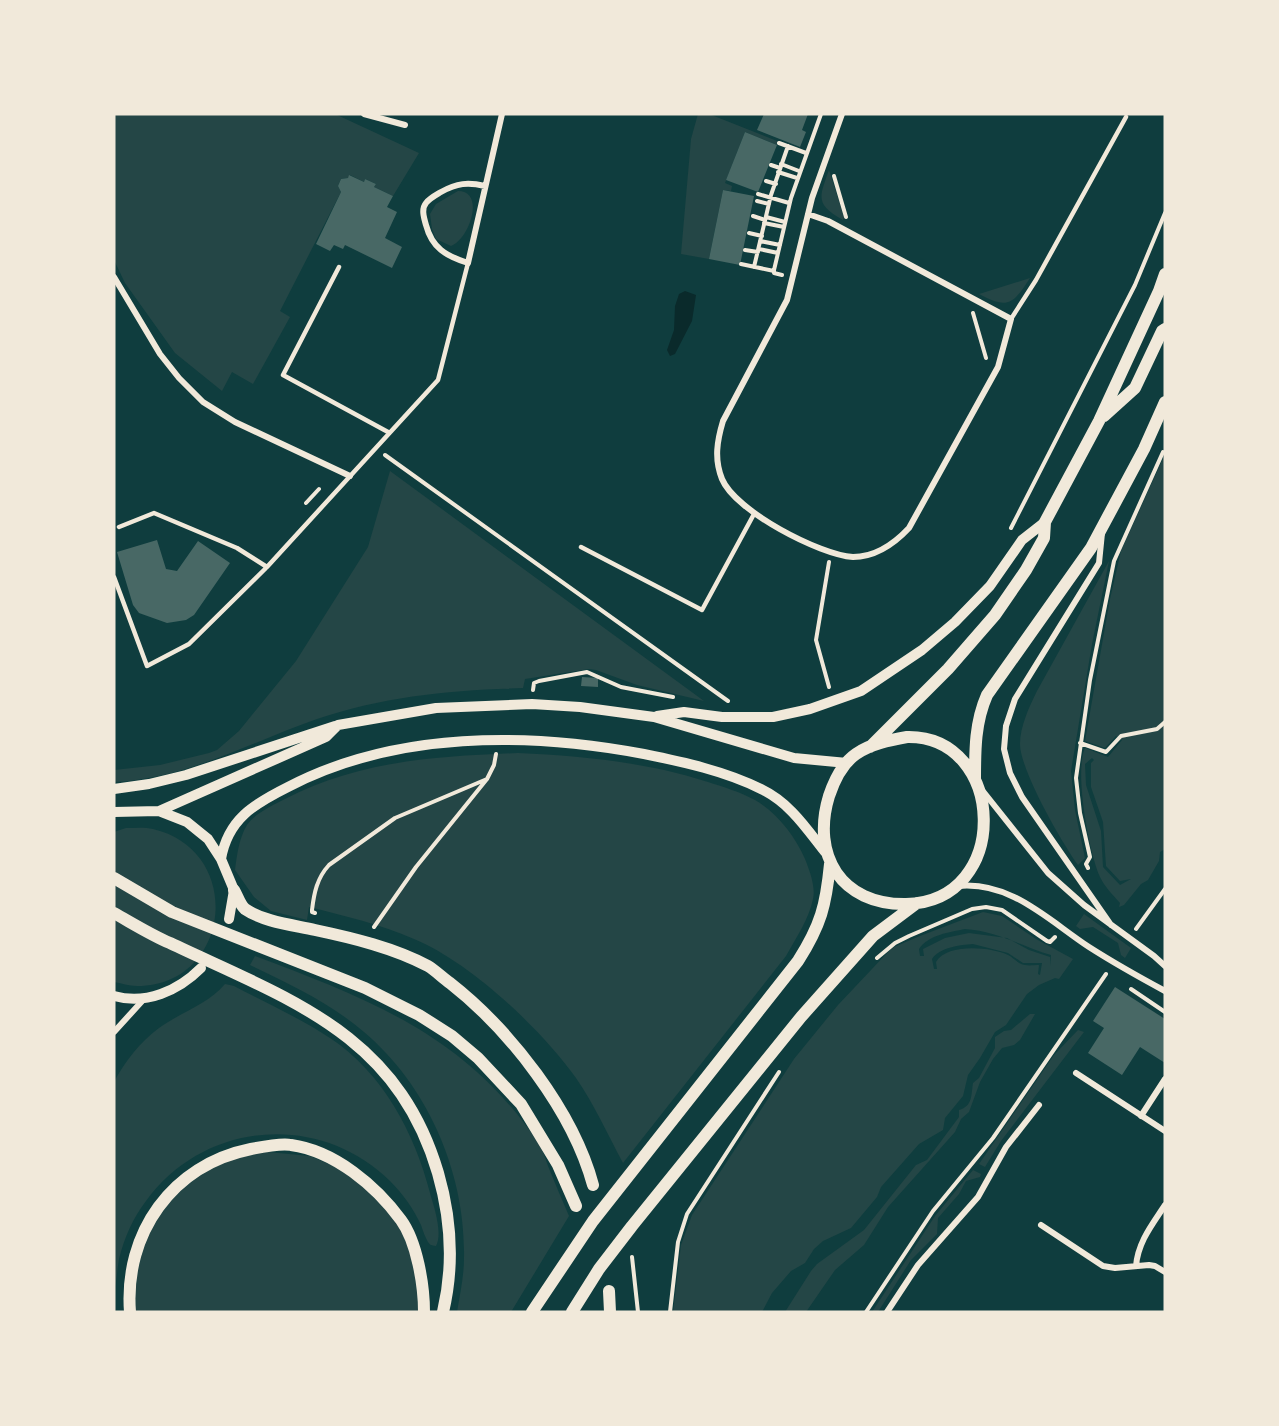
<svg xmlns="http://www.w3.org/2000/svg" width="1279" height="1426" font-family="Jost,sans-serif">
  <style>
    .green { fill: #244646; fill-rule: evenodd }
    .water { fill: #0a2a2b }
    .building { fill: #486865 }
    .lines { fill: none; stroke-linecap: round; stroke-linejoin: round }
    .path { stroke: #f1e9da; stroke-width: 4 }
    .service { stroke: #f1e9da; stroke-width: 4.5 }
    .minor { stroke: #f1e9da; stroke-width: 6 }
    .tertiary { stroke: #f1e9da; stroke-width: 10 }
    .secondary { stroke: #f1e9da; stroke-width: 12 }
  </style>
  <rect width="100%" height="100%" fill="#0f3d3e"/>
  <path class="green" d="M114,114h221l84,39 -26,43 -19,-9 2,-3 -11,-5 -1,3 -14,-7 -2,3 -7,1 -3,7 3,6 -61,119 10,6 -37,67 -21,-12 -10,19 -47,-38 -50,-70 -11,-23z
    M698,114h11l68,27v4l-32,-13 -20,51 7,3 -1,5 -8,-1 -14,69 -28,-5 10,-115z
    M829,170l15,47 -1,3c-28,-16 -24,-22 -14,-50z
    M458,191c28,0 11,49 -7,55l-15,-7 -4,-10 -2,-15 6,-10z
    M1030,278c-17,27 -23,31 -51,16z
    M1165,454v395l-5,3 -1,9 -11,19 -7,4 -17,21 -5,2 1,-4c-7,-8 -16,-17 -20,-26 -11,-24 -26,-106 -15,-129l23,9 14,-17 -6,-4 -11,12 -20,-7 25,-142 11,-48zM1092,758l2,2 -3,3v24l12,35 3,44 14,15 11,-2 -11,6 -17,-18 -2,-36 -15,-46 -1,-21z
    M390,471l314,230 -67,-16 -41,-15 -7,-1 -64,10 -2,9c-70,2 -139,8 -206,31 -66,23 -131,60 -203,63v-12l46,-5 49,-12 8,-3 22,-19 57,-70 72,-114z
    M1109,561l-17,83 -21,127 4,39 10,48 -7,7c-16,-22 -58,-95 -58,-121 0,-17 9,-37 17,-53z
    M518,753c64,3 128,9 190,29 16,5 32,10 47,18 22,13 40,36 50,59 4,10 11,28 8,40 -4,20 -17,39 -27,57l-163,207c-15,-28 -29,-59 -47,-85 -35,-49 -106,-116 -162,-139 -34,-15 -69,-23 -105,-32l-2,13 -36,-9 -17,-14 -19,-27c2,-15 4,-32 12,-45 7,-11 26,-20 38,-26 72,-38 153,-43 233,-46z
    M126,828c9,0 19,-1 27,1 93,22 78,157 -16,157 -8,0 -16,-3 -23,-4v-150z
    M983,912l19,4 34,23 37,20 -14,20 -4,-1 -16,7 -12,9 -21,31 -11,7 -15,26 -12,17 -5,21 -18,22 -2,12 -24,14 -38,43 -4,10 -26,31 -28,13 -9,8 -9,14 -14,8 -19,22 -10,19h-89l8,-67 11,-30 102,-156 44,-54 50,-53 6,-5 26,-11zM965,929c32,2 56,17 86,26l-1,11v-9l-21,-7 -22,-12 -38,-5 -24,5 -22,11 1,7h-4l-1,-7c9,-14 31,-17 46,-20zM973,944l35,9 15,10h19l-2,12 -2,-1 1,-9c-4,0 -10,1 -14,0 -7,-1 -11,-7 -17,-10 -17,-8 -61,-12 -72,7l1,7h-3l-2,-10c8,-12 28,-14 41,-15z
    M1084,914l47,34 -6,10 -4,-3 -3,-12 -25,-16 -13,2 -4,-3z
    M255,956c114,43 210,79 282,185 5,7 8,16 11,25 7,17 14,34 21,50l-58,96h-54c3,-18 7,-36 7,-54 2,-84 -36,-172 -100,-226 -34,-29 -74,-48 -114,-67z
    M225,984l9,2c32,17 66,32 96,52 53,35 85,96 100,155 4,14 13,40 6,53 -5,-1 -5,0 -8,-4 -3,-5 -5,-11 -7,-17 -8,-17 -18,-31 -31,-44 -71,-70 -186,-60 -244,20 -13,17 -22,37 -27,58 -2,10 -2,22 -5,31v-208c11,-21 26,-40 45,-54 22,-16 48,-23 66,-44z
    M1030,1014h5l-15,26 -6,5 -12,3 -9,11 -13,23 -11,30 -8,7 -6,13 -67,75 -24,38 -29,25 -29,42h-21l26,-41 6,-7 47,-34 52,-65 11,-5 32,-43v-7c14,-4 12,-15 14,-27l6,-5 16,-30v-11l9,-6 7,-1z
    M1078,1030l6,2 -83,109 -16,26 -6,-3 75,-109z
    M268,1152l42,4 38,16 51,51 18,47 1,42h-282c-6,-83 49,-151 132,-160z
    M973,1170l8,4 -1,3 -14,4 -7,13 -21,24 -1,16 -26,26 -33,52h-6l63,-96z"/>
  <path class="water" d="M685,291l11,4 -4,26 -17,33 -5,2 -3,-6 7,-20 1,-24 4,-12z"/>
  <path class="building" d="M764,114h44l-6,16 4,2 -6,15 -43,-17z
    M745,132l32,13 -19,47 -32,-12z
    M349,175l15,7 1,-3 11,5 -2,3 19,9 -6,11 10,5 -12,26 17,9 -10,21 -47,-23 -2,4 -9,-4 -4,6 -14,-7 25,-52 -3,-6 3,-7 7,-1z
    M723,190l31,6 -14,69 -31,-6z
    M157,540l9,29 11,2 21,-30 32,22 -36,52 -8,5 -19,3 -28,-10 -6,-8 -16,-53z
    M582,677l16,1v9l-17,-1z
    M1115,987l50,32v44l-25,-16 -18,28 -34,-22 16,-25 -11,-7z"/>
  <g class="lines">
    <path class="path" d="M779,143l27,10
      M781,164l18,7
      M771,165l9,3
      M778,172l19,6
      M834,176l12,41
      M766,181l10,3
      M758,194l31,9
      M757,201l12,3
      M753,216l12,4
      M766,217l19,5
      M764,223l20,4
      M749,233l13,3
      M760,241l20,4
      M759,249l19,4
      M745,250l13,2
      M741,264l33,7
      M754,267l17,-72 17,-49
      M782,275l-8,-2v-3l17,-72 30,-84
      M973,313l13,45
      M385,455l343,246
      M306,503l13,-14
      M1011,528l124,-243 30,-72
      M829,562l-13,78 13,47
      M533,690l1,-7 5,-2 48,-9 34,15 52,10
      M1080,743l26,9 15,-16 36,-7 8,-7
      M1088,868l-2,-4 4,-7 -10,-44 -4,-35 14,-98 24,-119 49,-109
      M315,913l-3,-1v-2c2,-17 5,-32 17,-45l66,-47 92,-39
      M374,927l42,-60 71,-88 7,-14 2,-11
      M1136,929l29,-40
      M877,958l18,-15 14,-7 63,-27 14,-2 16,3 45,31 3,1 5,-5
      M1131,989l34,23
      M632,1257l6,55
      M670,1312l8,-70 9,-28 92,-142
      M866,1312l67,-101 60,-73 113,-164"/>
    <path class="service" d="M339,267l-56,108 105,57
      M1011,319l25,-39 90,-163
      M119,527l35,-14 83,35 30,19
      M581,547l121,63 52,-96
      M114,577l33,89 42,-22 78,-77 171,-187 30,-117"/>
    <path class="minor" d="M364,114l41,11
      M485,186c-17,-4 -28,-3 -44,6 -5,3 -11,6 -15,11 -5,6 -2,15 0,22 6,23 20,31 42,38l34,-149
      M808,214l20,7 183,98 -13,48 -89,161c-15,16 -33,29 -56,29 -33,-2 -118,-46 -131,-78 -8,-20 -5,-38 1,-58l64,-121 25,-102 30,-84
      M114,277l46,77 19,24 24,24 32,20 115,54
      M1102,533l-3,30 -84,136 -9,27 -2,23 6,24 12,24 89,128
      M982,790l66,83 36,32 70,51 11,10
      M958,886c53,-5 90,34 131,61 25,16 50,30 76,44
      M114,1032l30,-33
      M1076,1073l89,58
      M1141,1116l24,-37
      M1041,1225l62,41 12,2 34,-3 6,1 10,6
      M1136,1266c2,-24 16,-41 29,-61
      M887,1312l31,-47 60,-68 28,-50 33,-42"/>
    <path class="tertiary" d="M657,716l27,-4 38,5h51l37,-8 51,-18 61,-41 33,-28 35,-36 32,-46 23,-18
      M114,789l35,-5 37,-9 149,-49
      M159,811l167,-74 12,-12 98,-17 96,-4 48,3 74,10 140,41 53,5
      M114,812l45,-1 28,11 21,17 13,20 13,31 -5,29
      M221,859c7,-40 33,-55 67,-72 107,-56 240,-55 356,-33 39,8 81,17 117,35 29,14 45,39 64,63
      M114,996c32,9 64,-5 87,-28"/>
    <path class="secondary" d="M1104,416l31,-28 27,-57 3,-2
      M907,737c99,-2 106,165 -1,167 -65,1 -95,-49 -77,-108 5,-15 14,-33 27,-42 14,-10 34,-14 51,-17z
      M870,747l78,-78 47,-54 31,-45 18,-32 1,-16 54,-101 60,-130 6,-17
      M975,779c0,-29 0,-57 12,-84l104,-147 53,-99 21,-47
      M114,878l58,34 193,76 54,27 33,21 26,22 43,46 37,61 18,41
      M234,890c3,5 6,15 11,19 19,13 48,16 70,21 38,8 79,18 113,36 8,5 15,12 22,17 60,47 123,128 143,202
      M114,913c18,10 37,22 56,30 118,56 227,90 268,230 13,45 16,93 5,139
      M609,1291l1,21
      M130,1312c-6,-79 42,-147 121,-163 10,-2 31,-6 40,-4 44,6 85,41 110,75 16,22 23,65 23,92
      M532,1312l61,-91 205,-260c23,-36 28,-56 32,-97
      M572,1312l27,-43 33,-43 169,-209 72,-81 44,-33"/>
  </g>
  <rect width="1279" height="1426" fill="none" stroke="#f1e9da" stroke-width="231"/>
</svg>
